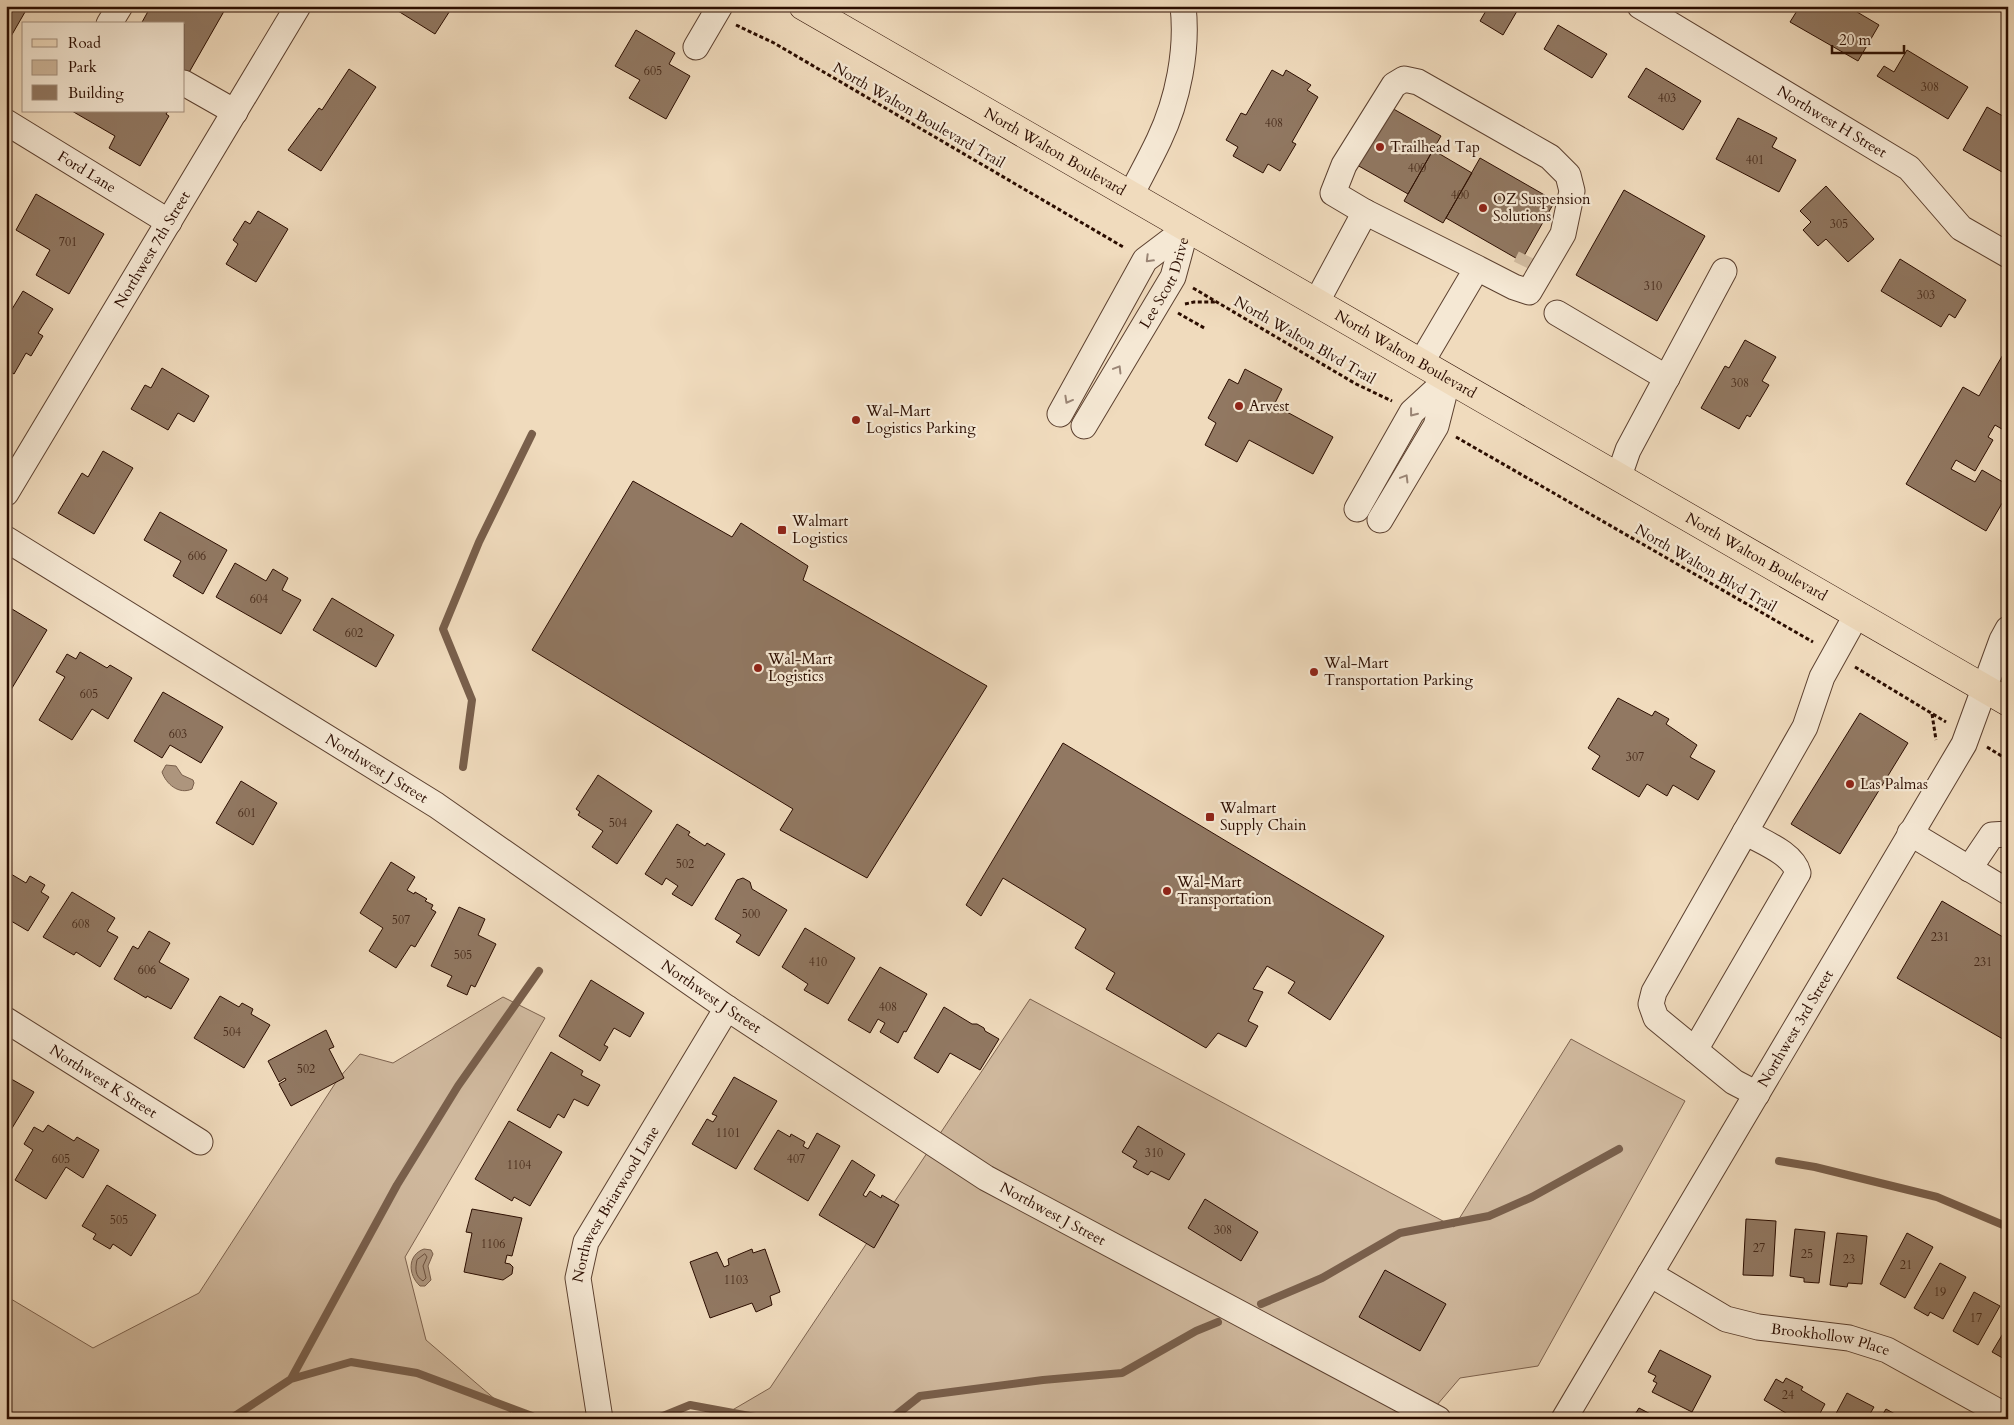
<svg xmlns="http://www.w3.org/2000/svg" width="2014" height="1425" font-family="Cardo,serif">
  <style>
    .green { fill: #cfb89d; stroke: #7d624e }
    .water { fill: #ad957d; stroke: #795f4b }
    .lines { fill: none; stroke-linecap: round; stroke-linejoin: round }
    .shore { stroke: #6c513e; stroke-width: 1 }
    .stream { stroke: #795f4b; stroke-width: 8 }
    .building { fill: #917862; stroke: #2b0d00 }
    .minor-tunnel { stroke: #d2bca1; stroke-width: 25; stroke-dasharray: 25 12; stroke-linecap: butt }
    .minor-casing { stroke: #5c402f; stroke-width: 27 }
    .major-casing { stroke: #2b0d00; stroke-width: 29 }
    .path { stroke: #2b0d00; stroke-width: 3; stroke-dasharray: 4 2.5; stroke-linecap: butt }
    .minor { stroke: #f5e8d4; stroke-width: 25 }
    .major { stroke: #f0dbbd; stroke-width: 28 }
    .oneway { stroke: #9a8575 }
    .poi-dot { fill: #8f2418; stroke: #f5e8d4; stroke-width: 2 }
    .labels { text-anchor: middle; stroke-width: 4.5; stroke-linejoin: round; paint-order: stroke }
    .number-label { font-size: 12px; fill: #442818 }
    .street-label { font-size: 15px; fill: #2b0d00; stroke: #f5e8d4 }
    .poi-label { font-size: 15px; fill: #2b0d00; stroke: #f5e8d4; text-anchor: start }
  </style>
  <rect width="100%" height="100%" fill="#f0dbbd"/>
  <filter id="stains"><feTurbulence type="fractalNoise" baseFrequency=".004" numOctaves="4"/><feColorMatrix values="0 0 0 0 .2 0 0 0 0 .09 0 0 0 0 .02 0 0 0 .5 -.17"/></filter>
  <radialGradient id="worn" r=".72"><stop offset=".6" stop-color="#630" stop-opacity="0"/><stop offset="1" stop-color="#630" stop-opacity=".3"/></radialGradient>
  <path class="green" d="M503,997l42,21 -140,239 21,83 92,79h-512v-123l87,52 106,-55 139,-214 22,-25 33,9z
    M1030,999l424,228 117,-188 114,62 -147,265 -78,12 -35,41h-708l53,-31z"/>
  <path class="water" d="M166,765l10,1 6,9 11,5 1,3 -2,6c-13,6 -26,-5 -30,-17z
    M424,1249l7,1 2,4 -5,12 3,14 -6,6h-5c-12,-11 -13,-31 4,-37z"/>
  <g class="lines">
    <path class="shore" d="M425,1254l2,3 -4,9 3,12 -3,3c-8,-5 -8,-12 -6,-21z"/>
    <path class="stream" d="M463,767l9,-67 -29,-71 36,-87 53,-108
      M1779,1161l36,6 122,30 71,30
      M1261,1304l61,-26 78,-45 89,-17 43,-19 87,-48
      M291,1379l60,-17 66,11 115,43
      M658,1418l32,-13 76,14
      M230,1419l61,-40 106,-194 61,-99 81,-115
      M891,1419l29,-23 123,-16 79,-7 74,-42 22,-9"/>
  </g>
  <path class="building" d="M6,6h8l11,6 -19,33z
    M151,6h76l-40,70 -3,-2v-50h-43z
    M390,6h63l-18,28z
    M1482,6h38l-17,29 -23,-14 7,-12z
    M1800,6h47l32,19 -21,36 -68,-39z
    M1558,25l49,29 -15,24 -48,-29z
    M636,30l39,23 -6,11 21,12 -24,43 -37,-21 11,-18 -25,-14z
    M1907,50l61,37 -20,32 -71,-43 7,-10 10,6z
    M1646,68l55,33 -18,29 -55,-33z
    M349,69l27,18 -55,84 -33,-21 31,-42 3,2z
    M1272,70l11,6 3,-6 25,15 -4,5 11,7 -26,45 4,2 -16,27 -12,-7 -5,9 -30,-17 5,-9 -12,-7 15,-27 5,2z
    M1390,107l51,29 -33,58 -51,-29z
    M1987,107l21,12v42l-6,11 -39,-22z
    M72,111h96l-2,3 3,2 -29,50 -31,-18 6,-12z
    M1738,118l39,20 -5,9 24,13 -17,32 -63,-33z
    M1433,150l39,23 -29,50 -39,-22z
    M1480,158l75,43 -34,60 -75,-43z
    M1826,186l48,53 -26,23 -22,-23 -8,7 -15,-16 8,-8 -11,-11z
    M1624,190l81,46 -48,85 -81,-46z
    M36,194l68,40 -35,60 -33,-19 14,-25 -34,-20z
    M258,211l30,18 -32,53 -30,-18 12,-20 -5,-4 12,-19 5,3z
    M1900,259l66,41 -11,18 -6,-4 -8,13 -60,-36z
    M23,291l30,18 -15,24 5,3 -12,20 -5,-3 -12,21 -8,-5v-50z
    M1745,340l31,17 -14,24 7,4 -19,32 -3,-2 -8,14 -38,-21 24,-42 4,2z
    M2008,346v63l-2,-2 -2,3 4,3v18l-1,1 -12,-7 -7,12 5,3 -18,31 -19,-11 -5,9 24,13 7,-12 26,15v8l-22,38 -80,-47 57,-97 16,9z
    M162,368l47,28 -15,26 -16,-9 -10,17 -37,-21 14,-24 6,3z
    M1245,369l37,20 -8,16 59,32 -20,37 -64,-34 -12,22 -32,-17 11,-22 -8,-5 21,-39 9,5z
    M103,451l30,17 -39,66 -36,-21 24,-40 6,4z
    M633,481l99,56 9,-14 67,43 -5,14 184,106 -120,192 -87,-48 13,-21 -261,-159z
    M160,512l67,38 -24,44 -30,-18 8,-15 -37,-21z
    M235,563l31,18 7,-12 15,9 -6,12 19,10 -20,34 -65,-37z
    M332,598l62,37 -18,32 -63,-37z
    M7,606l40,24 -38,63 -3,-1z
    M80,652l27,16 3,-3 22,13 -24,41 -16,-10 -20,31 -33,-20 26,-43 -9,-5 11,-18 9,5z
    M163,692l60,35 -22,36 -31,-18 -8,13 -28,-17z
    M1618,698l34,18 3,-5 14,8 -3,5 31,21 -7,12 25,14 -17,29 -25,-15 -6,11 -20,-12 -8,13 -47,-28 8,-13 -12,-8z
    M1860,713l48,30 -68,111 -49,-30z
    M1063,743l321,193 -54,84 -42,-27 7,-11 -28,-16 -14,23 10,3 -15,29 10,5 -12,21 -28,-14 -12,15 -100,-59 9,-16 -40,-25 11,-19 -83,-51 -22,38 -15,-11z
    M598,775l54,36 -35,53 -25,-17 11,-16 -25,-16 2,-3 -4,-3z
    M241,781l36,22 -24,42 -37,-22z
    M677,824l13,8 -2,3 17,11 2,-3 18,11 -33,52 -20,-12 6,-8 -12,-8 -4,7 -17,-11z
    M391,862l24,15 -8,13 7,4 1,-2 12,7 -2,2 8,4 -2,4 5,3 -21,35 -4,-2 -15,23 -27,-17 14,-23 -23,-15z
    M6,871l20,12 4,-7 15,9 -4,7 8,5 -21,34 -22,-13z
    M743,878l7,4 2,7 35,21 -28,46 -23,-14 5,-7 -26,-16 22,-39z
    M72,892l43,26 -8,13 11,6 -18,30 -24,-15 -2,3 -31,-18z
    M1942,901l66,39v102l-111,-64z
    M459,907l26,12 -7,16 18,9 -21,43 -4,-2 -4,10 -20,-9 5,-10 -21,-10z
    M805,928l50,30 -27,46 -24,-14 4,-6 -26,-17z
    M149,931l21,12 -11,19 30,17 -18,30 -24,-13 -1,2 -32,-19 19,-33 5,3z
    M880,967l47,27 -21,38 -2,-1 -6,12 -18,-11 5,-9 -7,-4 -8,14 -22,-13z
    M591,980l53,33 -14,24 -16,-9 -10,17 4,2 -8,14 -41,-25z
    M220,996l19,11 3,-4 11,6 -2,5 19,11 -26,43 -50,-30z
    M944,1007l28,17h5l7,4 1,3 14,8 -19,31 -30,-17 -12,20 -24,-15z
    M326,1030l8,17 -5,2 15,29 -53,28 -12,-22 7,-4 -1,-2 -6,4 -11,-21z
    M551,1052l32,19 -2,4 19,10 -12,21 -14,-7 -10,19 -6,-4 -8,14 -33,-18z
    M6,1076l28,16 -28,46z
    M734,1077l43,24 -41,68 -44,-25 15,-25 6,3 4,-6 -5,-2z
    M509,1121l53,31 -32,54 -16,-9 -2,4 -37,-22z
    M48,1125l26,16 3,-4 22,13 -16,28 -17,-11 -20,32 -31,-19 18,-30 -9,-6 10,-17 9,5z
    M1138,1126l47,28 -16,26 -18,-9 -3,4 -15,-8 4,-6 -15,-9z
    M778,1130l12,7 1,-3 14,8 -2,4 5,3 9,-16 23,13 -32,55 -54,-32z
    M852,1160l23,15 -12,20 3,2 4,-6 11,7 1,-3 17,10 -25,43 -55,-33z
    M107,1185l49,30 -25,41 -18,-12 -3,5 -17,-10 3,-5 -14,-8z
    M1205,1199l53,33 -17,29 -53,-33z
    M472,1209l50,9 -10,38 -5,-1 -2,8 5,1 3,3 -1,7 -9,6 -39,-8 8,-39 -6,-1z
    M1746,1219l30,2 -3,55 -30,-1z
    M1795,1229l30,3 -6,51 -15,-1v-4l-14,-2z
    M1837,1233l30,3 -5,48 -14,-1 -1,4 -17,-2z
    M1907,1233l26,14 -28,51 -25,-14z
    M752,1249l1,4 12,-4 15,43 -10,4 2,9 -16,7 -4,-9 -42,15 -20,-56 27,-10 7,15 5,-2 -1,-6z
    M1940,1263l26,14 -23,42 -13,-7 -2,4 -14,-8z
    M1385,1270l61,34 -26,47 -61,-34z
    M1974,1292l26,14 -22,39 -25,-14z
    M2008,1325v36l-16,-9z
    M1660,1350l51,26 -19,36 -40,-20 5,-9 -4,-2 3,-5 -8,-4z
    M1786,1378l17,9 -2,3 24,14 -8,15h-21l-32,-19 12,-21 7,4z
    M1847,1393l27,14 -7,12h-34z
    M1639,1408l21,11h-28z
    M1886,1409l18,10h-24z"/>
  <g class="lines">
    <path class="minor-tunnel" d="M1525,267l5,-10"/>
    <g class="minor-casing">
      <g id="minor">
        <path id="s1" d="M1640,6l269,162 52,60 47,27"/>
        <path d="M109,24l11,-18"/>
        <path d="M696,47l24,-41"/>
        <path d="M184,83l51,29"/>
        <path id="s2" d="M6,122l163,100"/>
        <path d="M1131,195c9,-18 19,-36 28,-55 19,-40 29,-90 24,-134"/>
        <path d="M1316,303l49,-91"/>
        <path d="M1557,313l110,65"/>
        <path d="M1421,363l56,-95 37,19 15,5 34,-58 9,-43 -4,-16 -18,-18 -132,-75 -14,-3 -10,6 -50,80 -11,28 32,19 112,56"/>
        <path d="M1060,414l85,-154 41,-31"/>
        <path id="s3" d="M1084,426l89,-149 13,-48"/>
        <path d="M1619,476l9,-26 96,-179"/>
        <path id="s4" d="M6,493l292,-487"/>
        <path d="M1357,509l55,-97 36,-33"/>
        <path d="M1380,520l56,-94 12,-47"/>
        <path id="s5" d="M6,539l430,266 291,203 259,170 452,241"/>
        <path d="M1910,833l98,59"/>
        <path d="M1969,869l23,-34 16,-1"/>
        <path id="s6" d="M6,1020l194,122"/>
        <path d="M1695,1050l103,-177c-5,-20 -36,-31 -53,-41"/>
        <path d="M1757,1094l-23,-12 -78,-64 -5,-14 3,-12 151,-265 17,-50 35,-63"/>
        <path id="s7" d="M1650,1274l76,45 32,8 91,11 38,12 121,67"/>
        <path id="s8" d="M600,1419l-22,-141 8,-36 141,-234"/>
        <path id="s9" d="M1564,1419l400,-675 38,-104 6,-11"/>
      </g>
    </g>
    <g class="major-casing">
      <g id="major">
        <path id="s10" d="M803,6l1205,696"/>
      </g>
    </g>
    <path class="path" d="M736,25l38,18 351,205
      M1193,288l163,96 36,17
      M1185,304l9,-2h22
      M1178,313l28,16
      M1456,437l357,205
      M1855,667l91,55
      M1932,714l4,26
      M1987,747l21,13
      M2003,757l5,-11"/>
    <use href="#minor" class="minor"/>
    <use href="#major" class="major"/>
  </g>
  <defs><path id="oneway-chevron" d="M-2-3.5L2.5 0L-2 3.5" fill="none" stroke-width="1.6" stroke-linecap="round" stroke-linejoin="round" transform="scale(1.25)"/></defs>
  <g class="oneway">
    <use href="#oneway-chevron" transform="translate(1149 259) rotate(135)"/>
    <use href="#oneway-chevron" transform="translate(1118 369) rotate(-59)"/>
    <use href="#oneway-chevron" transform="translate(1068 400) rotate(119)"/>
    <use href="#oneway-chevron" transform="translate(1413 413) rotate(128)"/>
    <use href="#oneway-chevron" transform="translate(1405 478) rotate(-59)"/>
  </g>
  <g class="poi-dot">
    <circle cx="1380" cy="147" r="5"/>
    <circle cx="1483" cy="208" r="5"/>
    <circle cx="1239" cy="406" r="5"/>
    <circle cx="856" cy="420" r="5"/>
    <rect x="777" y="525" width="10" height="10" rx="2.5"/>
    <circle cx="758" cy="668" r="5"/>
    <circle cx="1314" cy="672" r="5"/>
    <circle cx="1850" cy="784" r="5"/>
    <rect x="1205" y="812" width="10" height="10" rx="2.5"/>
    <circle cx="1167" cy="891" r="5"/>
  </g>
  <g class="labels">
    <g class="number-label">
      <text x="653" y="75">605</text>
      <text x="1930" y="91">308</text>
      <text x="1667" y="102">403</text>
      <text x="1274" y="127">408</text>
      <text x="1755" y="164">401</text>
      <text x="1417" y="172">400</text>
      <text x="1460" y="199">400</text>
      <text x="1839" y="228">305</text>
      <text x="68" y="246">701</text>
      <text x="1653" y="290">310</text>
      <text x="1926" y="299">303</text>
      <text x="1740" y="387">308</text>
      <text x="197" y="560">606</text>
      <text x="259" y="603">604</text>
      <text x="354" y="637">602</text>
      <text x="89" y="698">605</text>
      <text x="178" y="738">603</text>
      <text x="1635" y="761">307</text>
      <text x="247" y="817">601</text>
      <text x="618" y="827">504</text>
      <text x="685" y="868">502</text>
      <text x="751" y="918">500</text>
      <text x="401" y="924">507</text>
      <text x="81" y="928">608</text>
      <text x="1940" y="941">231</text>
      <text x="463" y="959">505</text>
      <text x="818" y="966">410</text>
      <text x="1983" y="966">231</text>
      <text x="147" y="974">606</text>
      <text x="888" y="1011">408</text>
      <text x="232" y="1036">504</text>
      <text x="306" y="1073">502</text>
      <text x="728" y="1137">1101</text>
      <text x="1154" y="1157">310</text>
      <text x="61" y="1163">605</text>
      <text x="796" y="1163">407</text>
      <text x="519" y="1169">1104</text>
      <text x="119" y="1224">505</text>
      <text x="1223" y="1234">308</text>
      <text x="493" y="1248">1106</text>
      <text x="1759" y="1252">27</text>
      <text x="1807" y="1258">25</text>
      <text x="1849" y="1263">23</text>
      <text x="1906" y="1269">21</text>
      <text x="736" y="1284">1103</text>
      <text x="1940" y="1296">19</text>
      <text x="1976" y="1322">17</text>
      <text x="1788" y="1399">24</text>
    </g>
    <g class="street-label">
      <text transform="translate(919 115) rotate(30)" y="5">North Walton Boulevard Trail</text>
      <text dy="5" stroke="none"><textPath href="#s1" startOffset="224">Northwest H Street</textPath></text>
      <text dy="5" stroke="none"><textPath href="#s10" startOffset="291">North Walton Boulevard</textPath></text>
      <text dy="5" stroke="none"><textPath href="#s2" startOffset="95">Ford Lane</textPath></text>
      <text dy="5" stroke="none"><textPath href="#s4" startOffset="284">Northwest 7th Street</textPath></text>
      <text dy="5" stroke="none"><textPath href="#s3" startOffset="165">Lee Scott Drive</textPath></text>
      <text transform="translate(1305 340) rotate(30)" y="5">North Walton Blvd Trail</text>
      <text dy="5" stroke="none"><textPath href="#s10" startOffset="696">North Walton Boulevard</textPath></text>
      <text dy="5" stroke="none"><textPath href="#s10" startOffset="1101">North Walton Boulevard</textPath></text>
      <text transform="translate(1706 568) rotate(30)" y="5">North Walton Blvd Trail</text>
      <text dy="5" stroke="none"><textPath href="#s5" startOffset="436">Northwest J Street</textPath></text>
      <text dy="5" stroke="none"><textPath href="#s5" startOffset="841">Northwest J Street</textPath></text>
      <text dy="5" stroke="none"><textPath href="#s9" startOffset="454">Northwest 3rd Street</textPath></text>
      <text dy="5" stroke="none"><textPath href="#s6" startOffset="115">Northwest K Street</textPath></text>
      <text dy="5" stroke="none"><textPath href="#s8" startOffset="226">Northwest Briarwood Lane</textPath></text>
      <text dy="5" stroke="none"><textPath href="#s5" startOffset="1246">Northwest J Street</textPath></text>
      <text dy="5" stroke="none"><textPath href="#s7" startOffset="195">Brookhollow Place</textPath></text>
    </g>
    <g class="poi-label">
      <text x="1390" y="152">Trailhead Tap</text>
      <text x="1493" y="204">OZ Suspension<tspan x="1493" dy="17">Solutions</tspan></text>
      <text x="1249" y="411">Arvest</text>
      <text x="866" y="416">Wal-Mart<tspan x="866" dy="17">Logistics Parking</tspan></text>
      <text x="792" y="526">Walmart<tspan x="792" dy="17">Logistics</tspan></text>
      <text x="768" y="664">Wal-Mart<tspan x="768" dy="17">Logistics</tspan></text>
      <text x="1324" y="668">Wal-Mart<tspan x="1324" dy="17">Transportation Parking</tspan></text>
      <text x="1860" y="789">Las Palmas</text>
      <text x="1220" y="813">Walmart<tspan x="1220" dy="17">Supply Chain</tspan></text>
      <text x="1177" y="887">Wal-Mart<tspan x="1177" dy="17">Transportation</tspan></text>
    </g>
  </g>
  <rect width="2014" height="1425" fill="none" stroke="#f0dbbd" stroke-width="25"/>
  <rect x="8" y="8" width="1999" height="1410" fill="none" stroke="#2b0d00" stroke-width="2.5"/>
  <rect x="12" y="12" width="1989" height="1400" fill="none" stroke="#2b0d00"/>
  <rect x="22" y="22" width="162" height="90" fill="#f5e8d4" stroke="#a4907f"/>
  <rect x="32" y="39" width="25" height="8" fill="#f0dbbd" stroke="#a4907f"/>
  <text x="68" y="48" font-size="15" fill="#2b0d00">Road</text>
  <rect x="32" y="60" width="25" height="15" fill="#cfb89d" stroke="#a4907f"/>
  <text x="68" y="72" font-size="15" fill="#2b0d00">Park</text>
  <rect x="32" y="85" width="25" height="15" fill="#917862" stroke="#a4907f"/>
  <text x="68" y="98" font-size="15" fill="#2b0d00">Building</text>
  <path d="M1832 45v8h72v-8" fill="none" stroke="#2b0d00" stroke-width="2.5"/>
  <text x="1839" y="45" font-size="15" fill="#2b0d00" stroke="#f5e8d4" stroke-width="4" paint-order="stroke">20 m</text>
  <rect width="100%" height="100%" filter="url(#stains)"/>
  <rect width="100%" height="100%" fill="url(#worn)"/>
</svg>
